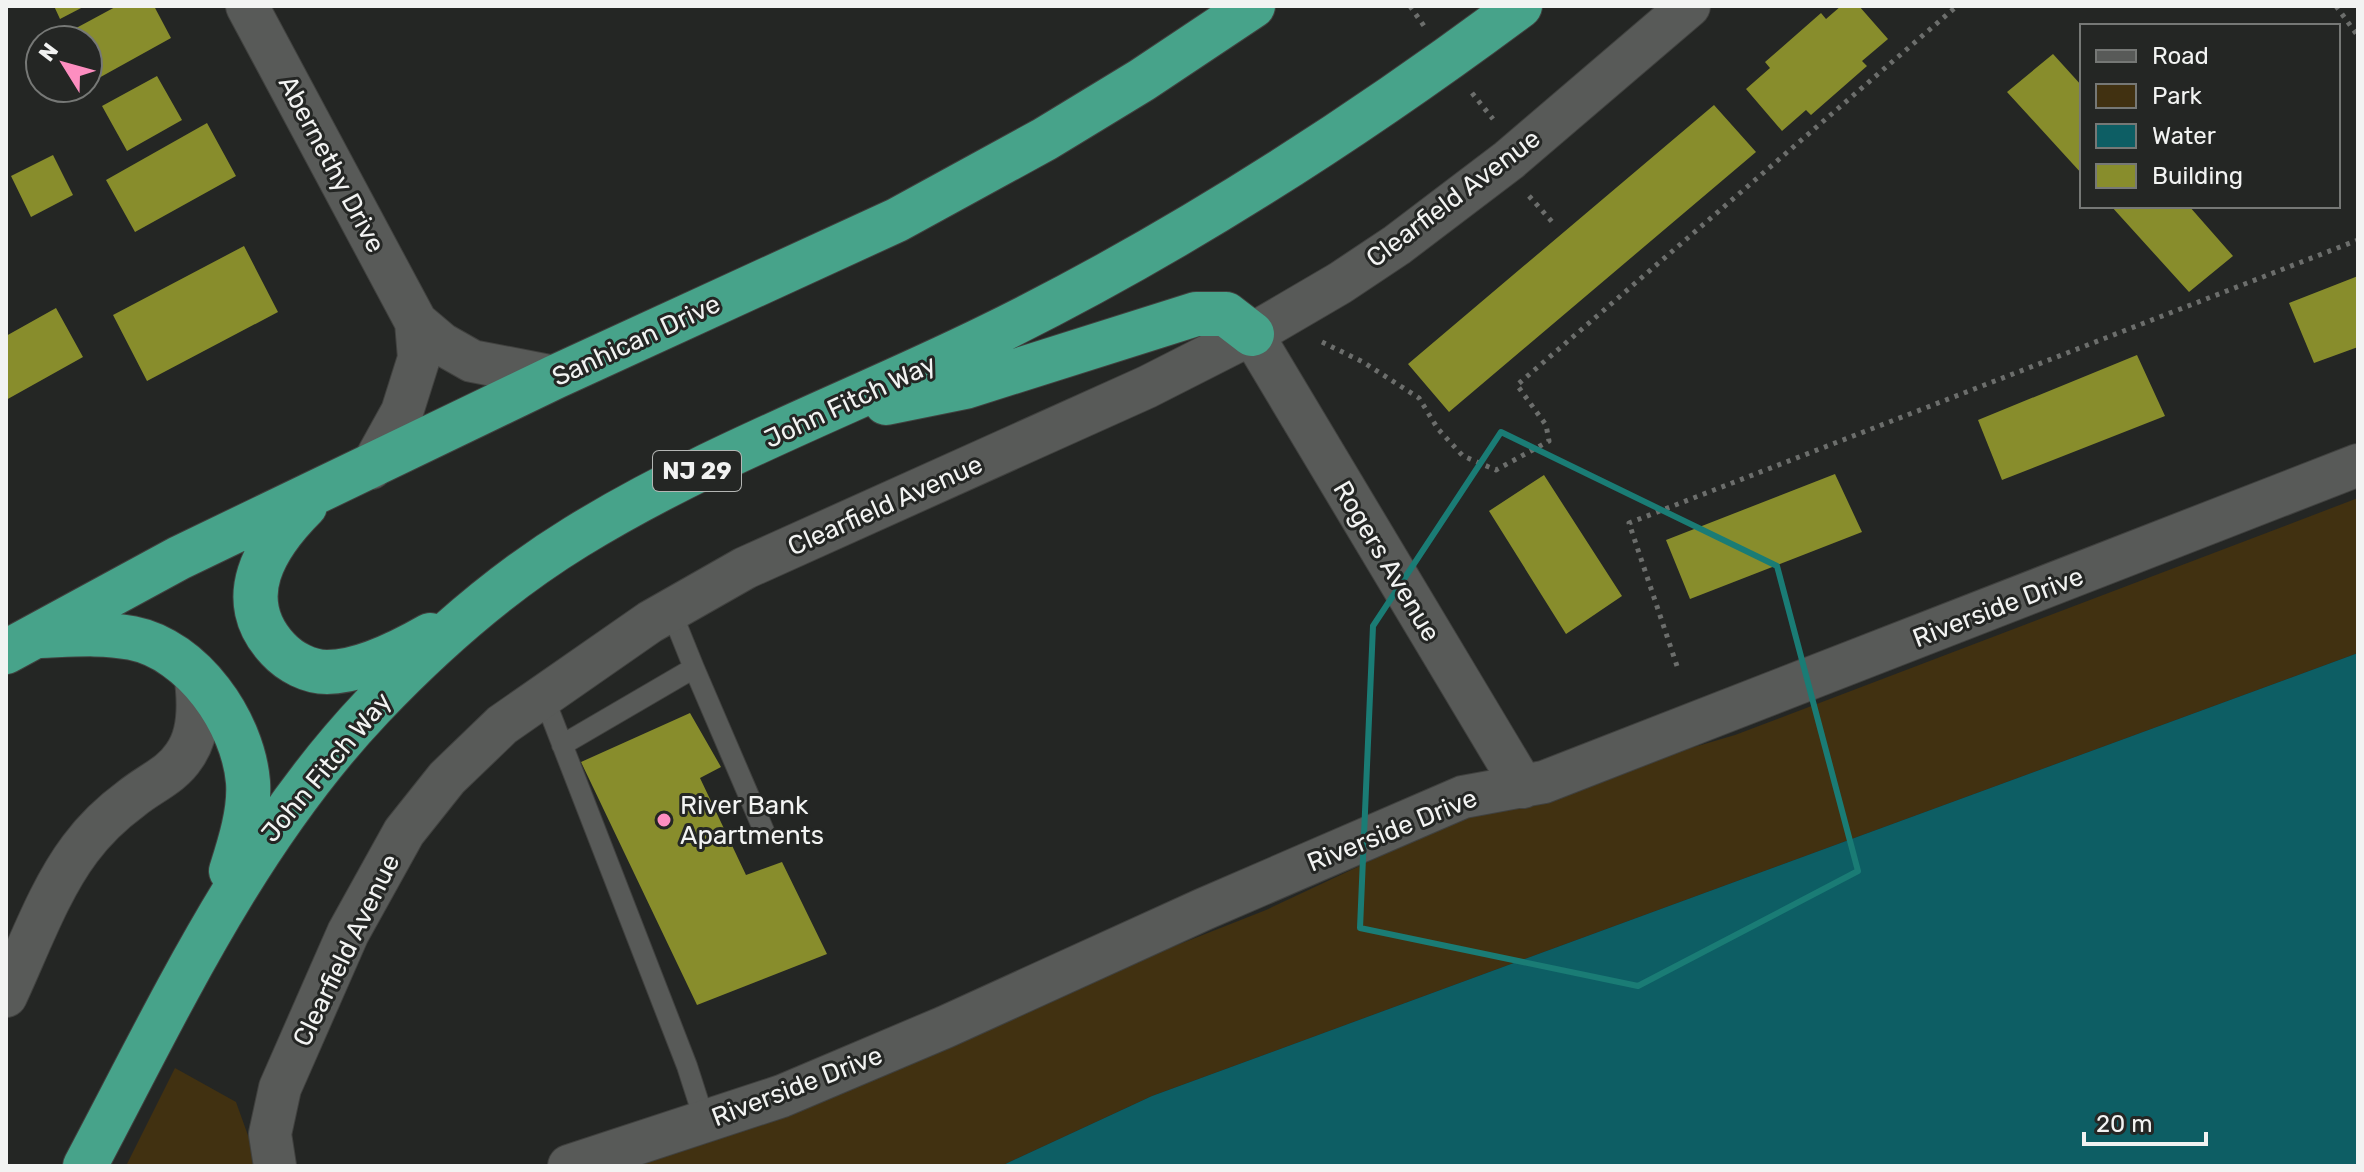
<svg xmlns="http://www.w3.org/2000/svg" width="2364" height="1172" font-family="Rubik,sans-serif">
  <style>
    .green { fill: #413111 }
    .water { fill: #0d5e64 }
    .building { fill: #888d2c }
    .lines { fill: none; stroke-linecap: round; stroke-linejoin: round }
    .lane-casing { stroke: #40413f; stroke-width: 22 }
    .street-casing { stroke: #40413f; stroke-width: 44 }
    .highway-casing { stroke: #40413f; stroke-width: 46 }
    .path { stroke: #6c6e6c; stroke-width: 5; stroke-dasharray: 4 6; stroke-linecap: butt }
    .lane { stroke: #585a58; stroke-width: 20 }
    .street { stroke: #585a58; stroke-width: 42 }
    .highway { stroke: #47a38a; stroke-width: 44 }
    .marked { fill: none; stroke: #1a7c75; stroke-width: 6; stroke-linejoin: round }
    .poi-dot { fill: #fd8ec0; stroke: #242624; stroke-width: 3 }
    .labels { text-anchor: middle; stroke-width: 6; stroke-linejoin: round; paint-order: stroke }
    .shield { fill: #242624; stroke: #b4b6b4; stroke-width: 2 }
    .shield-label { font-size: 24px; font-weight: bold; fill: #f2f3f2 }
    .street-label { font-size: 26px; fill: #f2f3f2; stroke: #242624 }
    .poi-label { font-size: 26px; fill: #f2f3f2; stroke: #242624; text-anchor: start }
  </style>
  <rect width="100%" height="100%" fill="#242624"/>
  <path class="green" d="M2358,498v155l-1206,443 -151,70h-383l648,-256 211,-99 258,-76z
    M175,1068l61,34 23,64h-133z"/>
  <path class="water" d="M2358,653v513h-1357l151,-70z"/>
  <path class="building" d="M54,6h31l-25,13z
    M117,6h37l17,32 -83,46v-44h-34z
    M1841,6h18l29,33 -26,22 5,5 -56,49 -5,-5 -24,21 -36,-42 24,-21 -5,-6 56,-49 5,6z
    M2053,54l29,32v88l-75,-82z
    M157,76l25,44 -55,31 -25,-45z
    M1714,105l42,47 -307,260 -41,-48z
    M207,123l29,53 -101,56 -29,-52z
    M53,155l20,40 -42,22 -20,-41z
    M2111,206h78l44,50 -44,36z
    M244,246l34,66 -131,69 -34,-66z
    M2358,276v71l-44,16 -25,-60z
    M56,308l27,49 -77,43v-64z
    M2137,355l28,61 -163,64 -24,-60z
    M1835,474l27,58 -172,67 -24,-59z
    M1544,475l78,121 -56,38 -77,-123z
    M690,713l31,54 -21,11 46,97 36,-13 45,92 -130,51 -116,-243z"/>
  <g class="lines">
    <g class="lane-casing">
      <path id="lane" d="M671,611l23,57
        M543,695l144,371 18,56
        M562,745l132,-77 70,163"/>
    </g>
    <g class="street-casing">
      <path id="street" d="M247,6l169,316 26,22 30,17 83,16
        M1252,334l271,453
        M371,468l31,-56 17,-54 -3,-36
        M6,996c22,-47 43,-106 74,-147 14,-19 33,-37 52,-51 17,-14 40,-23 52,-42 17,-23 15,-56 11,-83
        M275,1166l-5,-32 10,-46 68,-155 56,-101 43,-54 55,-53 148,-103 95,-54 402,-181 116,-59 77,-45 57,-38 112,-85 180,-154
        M569,1166l213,-70 163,-69 259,-118 259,-112 81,-15 814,-317"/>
    </g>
    <g class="highway-casing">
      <path id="highway" d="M886,403l79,-16 231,-73h30l26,20
        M305,506c-39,39 -74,93 -27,143 12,13 31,23 49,23 34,0 75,-21 103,-37
        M40,636c30,-1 62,-4 92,2 61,12 111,84 116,144 2,29 -8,61 -17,89
        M6,652l173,-94 376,-181 342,-157 148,-81 97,-59 111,-74
        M85,1166c85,-160 161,-326 287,-459 60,-63 129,-124 204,-170 130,-80 274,-133 411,-200 188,-92 365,-206 533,-331"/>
    </g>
    <path class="path" d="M1410,6l14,20
      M2336,6l22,30
      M1472,93l21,26
      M1529,196l26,29
      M1322,342l41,20 56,36 19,31 25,27 33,14 53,-29 -3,-16 -29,-40 440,-379
      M1677,666l-48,-143 729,-283"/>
    <use href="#lane" class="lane"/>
    <use href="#street" class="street"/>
    <use href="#highway" class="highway"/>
  </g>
  <path class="marked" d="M1501,432l276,134 81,305 -220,115 -278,-58 13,-302z"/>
  <circle class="poi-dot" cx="664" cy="820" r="8"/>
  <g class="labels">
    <rect class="shield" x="653" y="451" width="88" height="40" rx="6"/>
    <g class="shield-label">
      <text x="697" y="479">NJ 29</text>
    </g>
    <g class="street-label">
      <text transform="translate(332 164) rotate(62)" y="9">Abernethy Drive</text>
      <text transform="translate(1453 198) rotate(-37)" y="9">Clearfield Avenue</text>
      <text transform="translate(636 340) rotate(-25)" y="9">Sanhican Drive</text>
      <text transform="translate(850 401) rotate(-25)" y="9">John Fitch Way</text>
      <text transform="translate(885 505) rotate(-24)" y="9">Clearfield Avenue</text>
      <text transform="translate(1387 561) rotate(59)" y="9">Rogers Avenue</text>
      <text transform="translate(1998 607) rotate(-21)" y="9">Riverside Drive</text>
      <text transform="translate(326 767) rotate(-50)" y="9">John Fitch Way</text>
      <text transform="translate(1392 830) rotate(-22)" y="9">Riverside Drive</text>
      <text transform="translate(346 950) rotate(-64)" y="9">Clearfield Avenue</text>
      <text transform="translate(797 1086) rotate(-21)" y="9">Riverside Drive</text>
    </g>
    <g class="poi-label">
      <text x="680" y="814">River Bank<tspan x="680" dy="30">Apartments</tspan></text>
    </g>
  </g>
  <rect width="2364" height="1172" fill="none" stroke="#f2f3f2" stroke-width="16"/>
  <rect x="2080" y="24" width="260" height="184" fill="#242624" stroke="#767876" stroke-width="2"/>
  <rect x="2096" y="50" width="40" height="12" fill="#585a58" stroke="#767876" stroke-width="2"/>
  <text x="2152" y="64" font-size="24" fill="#f2f3f2">Road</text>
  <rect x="2096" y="84" width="40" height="24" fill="#413111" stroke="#767876" stroke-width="2"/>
  <text x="2152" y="104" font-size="24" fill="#f2f3f2">Park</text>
  <rect x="2096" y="124" width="40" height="24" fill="#0d5e64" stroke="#767876" stroke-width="2"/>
  <text x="2152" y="144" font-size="24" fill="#f2f3f2">Water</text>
  <rect x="2096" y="164" width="40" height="24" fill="#888d2c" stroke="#767876" stroke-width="2"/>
  <text x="2152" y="184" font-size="24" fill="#f2f3f2">Building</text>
  <g transform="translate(64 64) rotate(307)"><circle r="38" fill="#242624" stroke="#767876" stroke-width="2"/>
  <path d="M0-6L14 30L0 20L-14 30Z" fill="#fd8ec0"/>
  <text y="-12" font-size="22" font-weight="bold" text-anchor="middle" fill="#f2f3f2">N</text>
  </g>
  <path d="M2084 1132v12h122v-12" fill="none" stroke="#f2f3f2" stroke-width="4"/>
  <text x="2096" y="1132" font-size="24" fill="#f2f3f2" stroke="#242624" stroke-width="6" paint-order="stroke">20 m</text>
</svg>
